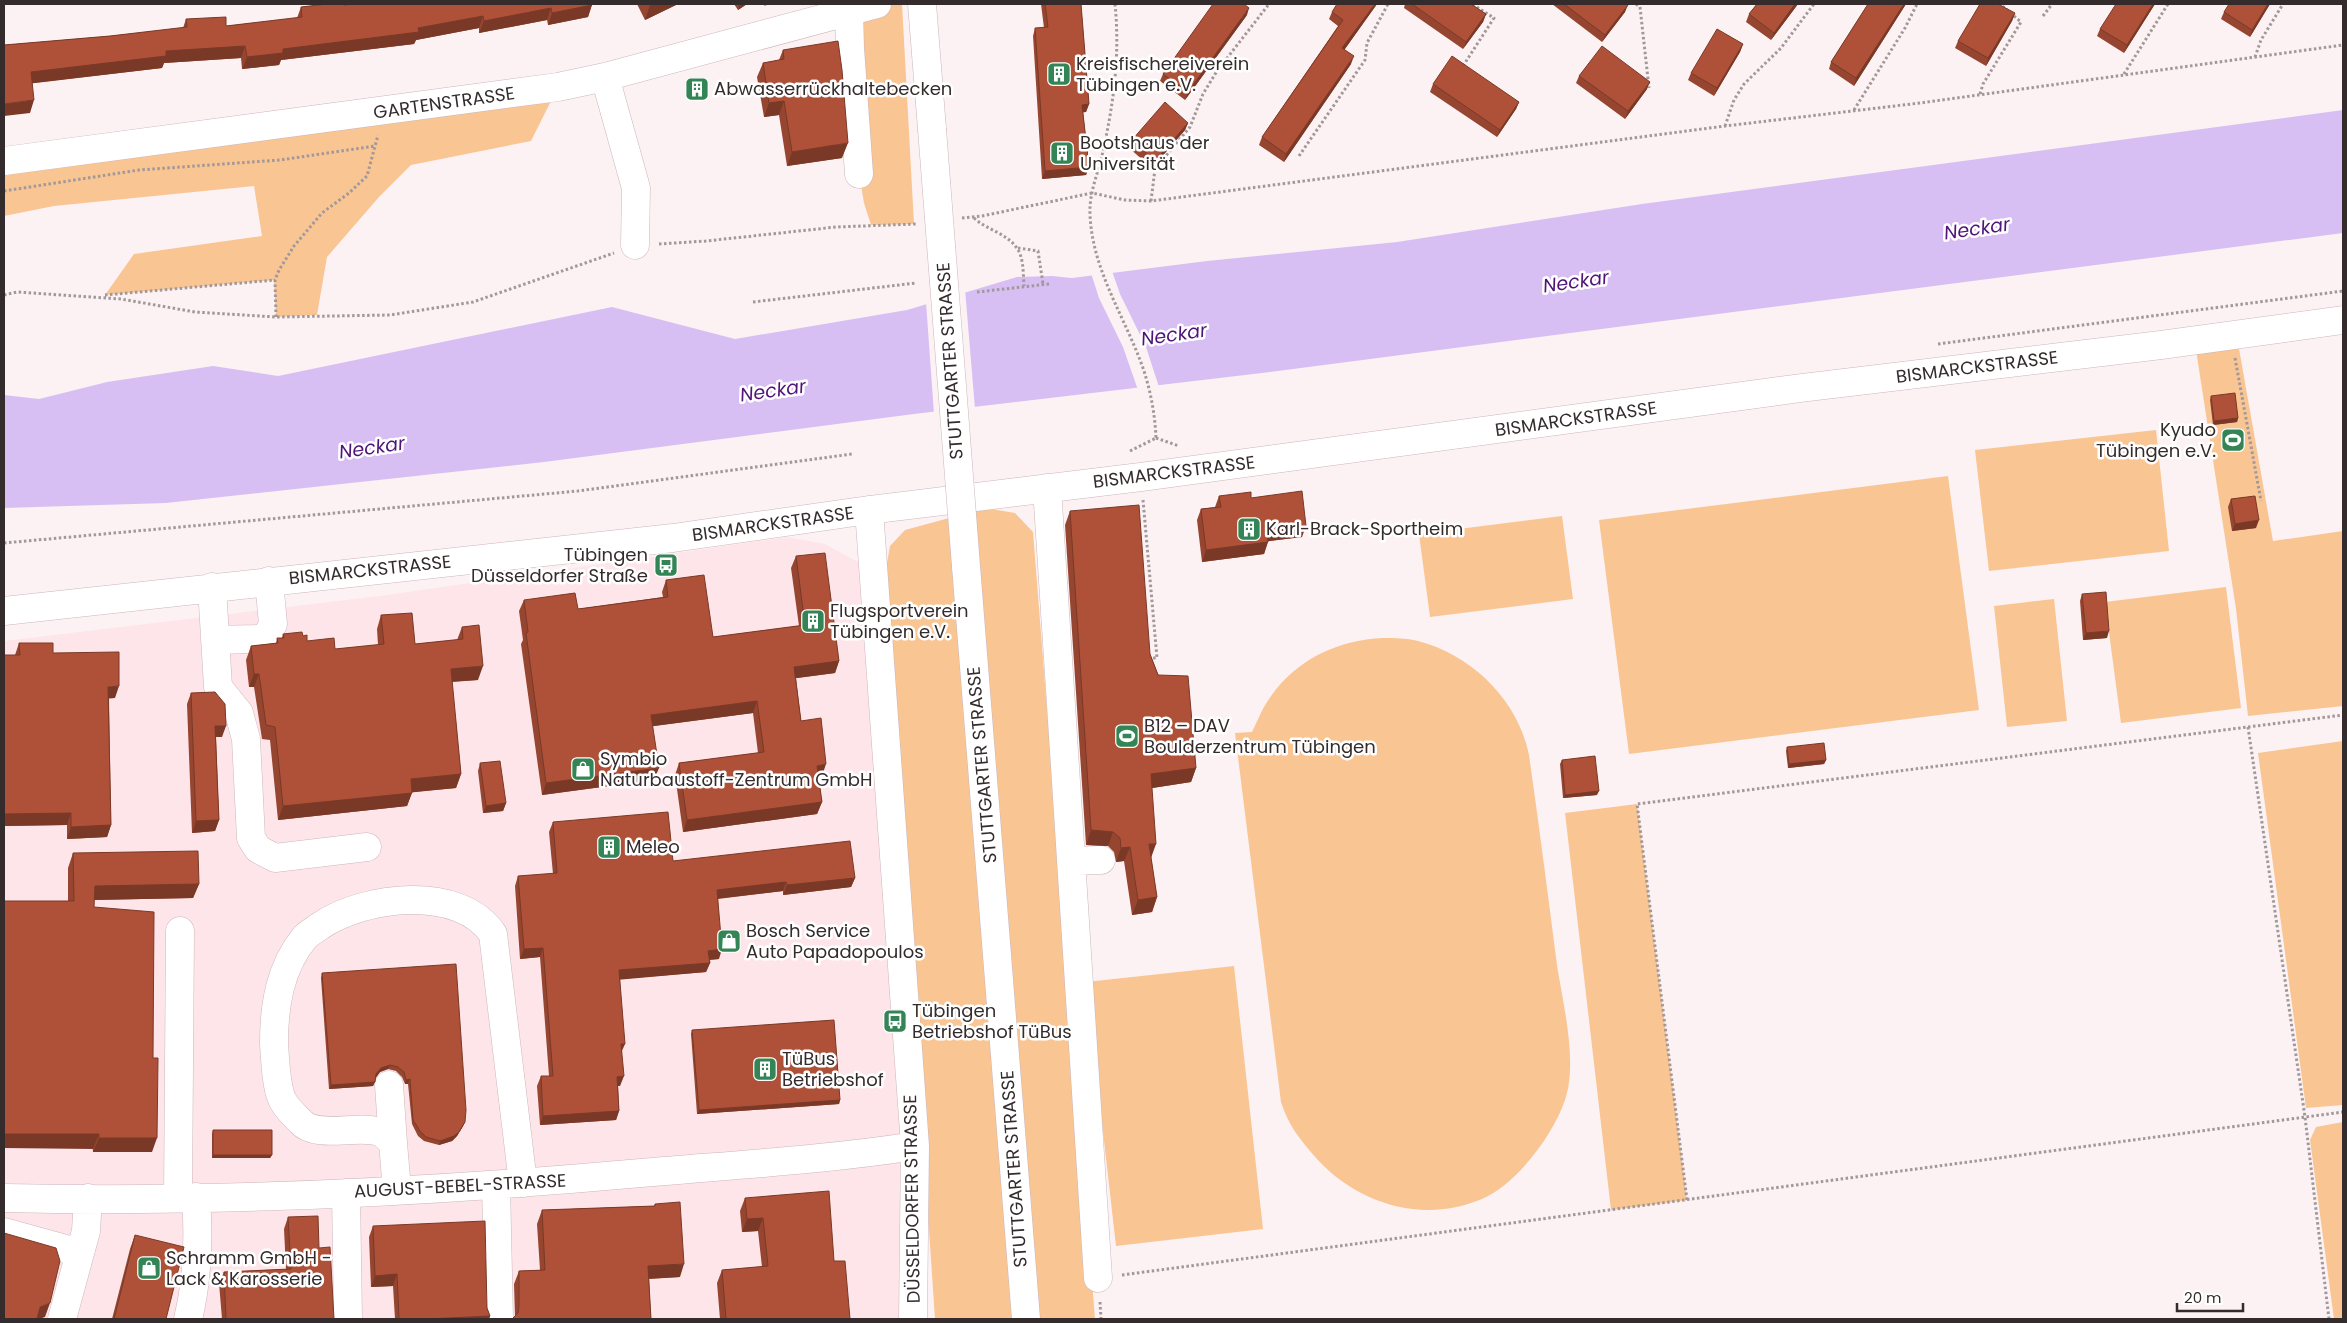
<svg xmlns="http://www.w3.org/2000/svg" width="2347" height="1323" font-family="Poppins,sans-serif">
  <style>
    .built { fill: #fee5e9 }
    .green { fill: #f9c593 }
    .water { fill: #d8bff3 }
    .pier { fill: #fcf2f4 }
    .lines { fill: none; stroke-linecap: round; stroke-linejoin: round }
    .minor-casing { stroke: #cdb6ba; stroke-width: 29 }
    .major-casing { stroke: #cdb6ba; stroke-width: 29 }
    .path { stroke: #a1989a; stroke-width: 3; stroke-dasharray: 2.5 2.5; stroke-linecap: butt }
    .minor { stroke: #fff; stroke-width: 28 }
    .major { stroke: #fff; stroke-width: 28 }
    .major-bridge-casing { stroke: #cdb6ba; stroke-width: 29; stroke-linecap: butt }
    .major-bridge { stroke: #fff; stroke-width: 28 }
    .wall { fill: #964630 }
    .shaded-wall { fill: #7a3927 }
    .building { fill: #ae5138; stroke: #7a3927 }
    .labels { text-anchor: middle; stroke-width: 5; stroke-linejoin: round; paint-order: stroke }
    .poi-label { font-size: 18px; fill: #332b2c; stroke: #fff; text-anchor: start }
    .street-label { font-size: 18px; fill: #332b2c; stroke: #fff }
    .water-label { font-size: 19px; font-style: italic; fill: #501479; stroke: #fff }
  </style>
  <rect width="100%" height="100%" fill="#fcf2f4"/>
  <path class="built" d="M787,537l38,7 33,18 11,19 37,601 -2,137h-900v-678l383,-46z"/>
  <path class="green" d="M877,4h25l12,220 -43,1 -7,-22 -5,-29 -10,-163z
    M558,87l-27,54 -120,24 -32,32 -52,60 -10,58 -41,2 -2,-37 -169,15 29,-41 128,-18 -8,-50 -200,20 -50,10v-55z
    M2238,343l35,198 70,-10v175l-95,10 -12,-107 -40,-259z
    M2156,430l13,121 -180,20 -14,-121z
    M1948,476l31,234 -350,44 -30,-234z
    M986,508l29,5 18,19 62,787h-160l-50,-745 5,-28 15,-16z
    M1562,516l11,83 -143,18 -11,-83z
    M2226,587l15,121 -120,15 -16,-121z
    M2054,599l13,122 -60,6 -13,-121z
    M1383,638c12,0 23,0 35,3 54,14 100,59 111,114 10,70 19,140 28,210 6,39 21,97 8,135 -12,35 -48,84 -83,99 -59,25 -124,5 -165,-40 -16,-18 -29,-34 -36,-57l-46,-369 17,-1c5,-10 9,-21 15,-30 26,-41 69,-62 116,-64z
    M2343,741v364l-37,3 -48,-355z
    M1637,804l50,396 -76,10 -46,-397z
    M1234,966l29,263 -147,17 -30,-264z
    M2343,1122v197h-9l-24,-179 6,-13z"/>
  <path class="water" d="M2343,110v123l-1081,140 -348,41 -370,48 -378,41 -162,5v-113l35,4 68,-17 106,-16 65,10 334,-69 123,32 172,-29 110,-33 35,-1 20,2 135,-17 190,-19 245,-38z"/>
  <path class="pier" d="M1112,271l8,23 26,53 13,40 -21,3 -15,-43 -24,-49 -8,-25z
    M965,289l10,120 -41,5 -8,-112z"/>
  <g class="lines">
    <g class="minor-casing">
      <path id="minor" d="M849,11l1,37 9,126
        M605,77l31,111 -1,57
        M4,161l554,-74 47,-10 272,-73
        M1047,488l51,790
        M869,510l46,636 -2,173
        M212,587l6,100 21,26 7,26 5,99 7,11 17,9 92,-11
        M4,611l669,-73 196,-28 272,-33 660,-89 360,-43 182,-25
        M215,640l44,-1 8,-3 6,-12 -4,-43
        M1071,861l30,-1
        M389,1085l4,58
        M496,1185l3,134
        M397,1190l-4,-47c-3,-3 -7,-7 -11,-10 -19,-10 -65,7 -81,-11 -6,-6 -16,-15 -19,-23 -6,-13 -7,-41 -8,-56 0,-38 6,-76 31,-106 4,-4 11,-8 15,-11 44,-30 139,-42 173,8l30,249
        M346,1193l2,126
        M178,1197l2,-266
        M4,1198c212,5 425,-6 637,-25 92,-8 183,-13 274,-27
        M4,1232l76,21
        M62,1319l24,-88 2,-33
        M188,1319c10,-41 11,-80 8,-122"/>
    </g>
    <g class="major-casing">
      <path id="major" d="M922,4l10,125
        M966,566l60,753"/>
    </g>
    <path class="path" d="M1115,4c5,50 -1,98 -12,147 -4,20 -14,41 -13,63 2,57 36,104 54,157 7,22 11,44 12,67
      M1636,4l4,3 9,81
      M764,5l2,-1
      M2043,16l9,-12
      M2255,57l6,-17 22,-36
      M1463,66l31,-48 -22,-14
      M2124,74l44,-70
      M1980,94l3,-10 38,-62 -21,-18
      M1854,110l51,-82 12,-24
      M1725,126l9,-26 10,-16 37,-36 33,-44
      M1299,156l66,-96 2,-17 21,-39
      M4,191l135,-21 141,-10 95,-14
      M1151,201l4,-32 35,-42 13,-33 14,-23 52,-67
      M962,218l20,-2 110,-23 33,7 26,1 574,-75 195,-23 423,-58
      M974,218c13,12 32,15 42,29 8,9 7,27 8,39
      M659,244l47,-3 130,-14 80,-3
      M1018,248l20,3 5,33
      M977,292l72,-8
      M4,295l13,-3 104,7 74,13 81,5 114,-2 83,-13 141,-49
      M105,295l170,-15
      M753,302l163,-19
      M276,317l-1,-37 4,-10 15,-24 28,-33 27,-20 18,-17 11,-41
      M1938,344l405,-53
      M2235,358l26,143
      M1156,438l23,8
      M1130,451l26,-13
      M1143,500l14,158h-8
      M4,543l574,-52 274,-37
      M2248,727l57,390 24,202
      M1687,1200l-50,-396 706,-89
      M1122,1275l1221,-163
      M1100,1302l1,17"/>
    <use href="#minor" class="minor"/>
    <use href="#major" class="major"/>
    <g class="major-bridge-casing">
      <path id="major-bridge" d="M932,129l34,437"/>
    </g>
    <use href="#major-bridge" class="major-bridge"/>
  </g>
  <path class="wall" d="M592,4l-4,13 -40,8 -1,-5 -68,13v-5l-63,12 -2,4 -133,16 -2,5 -37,4 -1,-11 -77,5 -2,5 -130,15 -2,30 -26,-68 106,-9 73,-8 3,-9 40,7 71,-8 4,-11 43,-2z
    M637,4h41l-33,16z
    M734,4h13l-9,6z
    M1041,4h40l8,100 -3,8h-3l6,55 -3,8 -44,4 -9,-143 2,-8h9z
    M1377,4l-33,46 7,14 -67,98 -25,-17 3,-8 76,-111 -9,-7 3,-7z
    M1405,4h66l15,10 -3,8 -20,27 -59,-41z
    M1552,4h74l-1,8 -23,30z
    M1757,4h41l-27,36 -25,-18 3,-8z
    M1868,4h38l-52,82 -25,-17 2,-7z
    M2155,4l-31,49 -27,-17 3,-7z
    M2270,4l-20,33 -29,-18 3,-7z
    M2015,13l-3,8 -26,45 -31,-18 3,-7z
    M1247,15l-62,85 -25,-19 3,-7z
    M1743,44l-3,8 -26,44 -26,-16 3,-7z
    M783,50l59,108 -55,8 -8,-51 -15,2 -7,-40 6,-14 16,-3z
    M1579,76l68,13 -22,30 -49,-36z
    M1433,84l86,18 -3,7 -19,28 -67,-45z
    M1188,123l-3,7 -33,38 -23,-20 3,-8z
    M2211,396l27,22 -1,4 -24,3 -3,-25z
    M1219,496l32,2 51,39 -34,4 -4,13 -62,8 -5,-42 4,-11 14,-2z
    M2231,499l25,29 -24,3 -4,-24z
    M1070,511l80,143 46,114 -5,14 -39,6 -1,70 6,39 -5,15 -20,3 -8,-54 -8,1 -2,-10 -6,-6 -22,-1 -21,-320z
    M796,556l43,105 -4,12 -39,5 5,43 21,55 -4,1 4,25 -5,12 -134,18 -8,-57 4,-12 79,-10 -5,-40 -100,13 1,54 -112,15 -21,-151 2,-4 -4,-29 5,-11 54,9 85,-12 -1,-5 4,-12 47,57 86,-11 -8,-58z
    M2082,594l25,44 -24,2 -3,-39z
    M381,615l34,29 42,-4 5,-13 16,53 -26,2 9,92 -5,14 -44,4 -5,14 -129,14 -8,-80 -8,-1 -8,-52h-5l-3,-27 5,-14 25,-3 1,-5h5l1,-4 20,2 4,5 28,8 43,-4 -1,-16z
    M19,643l34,10 62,45h-6l2,127 -4,12 -40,2v-14l-63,1v-171h11z
    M191,693l31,44h-6l3,83 -4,11 -23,2 -5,-129z
    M1787,747l39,13 -2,4 -36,4 -2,-17z
    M1562,760l35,35 -34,3 -3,-34z
    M480,763l26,40 -3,8 -20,2 -5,-42z
    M553,822l120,39 182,17 -4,9 -68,8v-4l-65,8 1,60 -10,1 1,3 -4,9 -86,7 2,74 -2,33h-2l1,25 -3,9 -76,5 -3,-39 4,-10h8l-9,-119 -20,2 -5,-73 3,-10 35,-2 -4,-42z
    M73,853l126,31 -6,14 -99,2v7l58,245h-59l-25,-251v-33z
    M322,973l141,153 -6,10 -5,5 -13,4 -15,-4 -6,-5 -6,-12 -4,-40h-3l-3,-7 -6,-6 -8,-2 -8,3 -4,5 -3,9 -44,3 -8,-111z
    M692,1030l148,70 -1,4 -142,10 -6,-80z
    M213,1130l59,25 -2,3h-58v-24z
    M745,1198l89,63 16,58h-130l-3,-36 5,-13 40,-3 -4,-36 -16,1 -2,-21z
    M655,1204l25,73 -31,2 2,40h-138l2,-3 -1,-32 5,-13 21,-1 -3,-46 5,-14 112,-4z
    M288,1217l31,31 15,71h-112l-3,-36 5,-11 62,-3 -2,-40z
    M373,1226l114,82 3,8 -1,3h-94l-2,-33 -22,1 -2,-50z
    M135,1235l31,84h-54l18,-70z"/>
  <path class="shaded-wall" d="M653,4h25l-33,16 5,-15z
    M740,4h7l-9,6z
    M1375,4h2l-37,52 2,-8z
    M1795,4h3l-27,36 3,-7z
    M1904,4h2l-52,82 2,-8z
    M2153,4h2l-31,49 3,-8z
    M2268,4h2l-20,33 2,-7z
    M592,5l-4,12 -40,8 4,-12z
    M1628,5l-3,7 -23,30 3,-7z
    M551,8l-4,12 -68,13 5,-12z
    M1249,8l-2,7 -62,85 3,-8z
    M2015,13l-3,8 -26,45 2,-8z
    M1486,14l-3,8 -20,27 3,-7z
    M483,16l-4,12 -63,12 -2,4 -133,16 -2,5 -37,4 5,-12 36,-8 135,-21z
    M1743,44l-3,8 -26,44 3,-8z
    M245,46l-4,12 -77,5 -2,5 -135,16 4,-12 135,-21z
    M1354,56l-3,8 -67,98 2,-8z
    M1650,82l-3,7 -22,30 3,-8z
    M34,100l-4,13 -26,3v-12z
    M784,101l-5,14 -15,2 5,-14z
    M1519,102l-3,7 -19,28 3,-7z
    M1089,104l-3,8 -6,1 2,-8z
    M1188,123l-3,7 -33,38 3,-7z
    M848,143l-6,15 -55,8 5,-14z
    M1089,167l-3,8 -44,4 3,-8z
    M2238,418l-1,4 -24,3 1,-4z
    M2259,520l-3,8 -24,3 3,-7z
    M1306,526l-4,11 -39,5 4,-11z
    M1268,542l-4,12 -62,8 4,-12z
    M2109,631l-2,7 -24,2 3,-7z
    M839,661l-4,12 -45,6 4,-12z
    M483,666l-5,14 -32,2 5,-13z
    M254,674h5l-5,13h-5z
    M119,686l-4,12 -11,1 4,-12z
    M757,701l-4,12 -106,14 4,-12z
    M215,726h11l-4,11h-11z
    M1826,760l-2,4 -36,4 1,-4z
    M826,764l-4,12 -10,1 5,-11z
    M659,768l-5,12 -112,15 4,-12z
    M1196,768l-5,14 -45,7 5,-15z
    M461,774l-5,14 -50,5 5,-14z
    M1599,791l-2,4 -34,3 2,-3z
    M412,793l-5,13 -129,14 5,-14z
    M822,802l-5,12 -134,18 4,-12z
    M506,803l-3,8 -20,2 3,-7z
    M71,813l-4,12 -63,1v-12z
    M219,820l-4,11 -23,2 4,-12z
    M111,825l-4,12 -40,2 4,-12z
    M1091,830l22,2 -5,14 -22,-1z
    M1149,844h7l-5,14z
    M1130,847l-6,14 -8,1 5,-14z
    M855,878l-4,9 -68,8 4,-10z
    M786,882l-3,9 -70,8 4,-9z
    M199,884l-6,14 -103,2 5,-14z
    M1157,897l-5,15 -20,3 6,-15z
    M543,948l-3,9 -20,2 4,-10z
    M722,949l-3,10 -14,1 3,-9z
    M710,963l-4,9 -90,8 3,-10z
    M621,1044h4l-4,9z
    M390,1065l-2,4 -8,3 -5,7 1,-5 5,-6z
    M624,1076l-4,10h-6l3,-9z
    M410,1079l-2,5h-3l1,-4z
    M375,1082l-2,4 -44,3 2,-4z
    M840,1100l-1,4 -142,10 2,-4z
    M619,1111l-3,9 -76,5 3,-9z
    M465,1122l-2,4 -6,10 -5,5 -13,4 1,-4z
    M4,1134h95l-6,15 -89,-1z
    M99,1138h58l-5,14h-59z
    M213,1155h59l-2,3h-58z
    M763,1218l-5,13 -16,1 5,-13z
    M684,1264l-4,13 -37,2 5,-13z
    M397,1274l-4,12 -22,1 4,-11z
    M50,1303l-5,14 -6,2h-3l4,-12z
    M490,1316l-1,3h-61z"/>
  <path class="building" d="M327,4h17v1l10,-1h238v1l-40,8 -1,-5 -67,13 -1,-5 -65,12 1,4 -136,17v4l-36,4 -2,-11 -79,5v5l-135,16 3,28 -30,4v-59l106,-9 77,-9 -1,-8 40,-2v9l76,-9 -1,-10z
    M1045,4h36l8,100 -7,1 7,62 -44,4 -10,-143 13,-1z
    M1213,4h31l5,4 -61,84 -25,-18z
    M1337,4h38l-33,44 12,8 -68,98 -24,-17 81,-117 -11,-8z
    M1412,4h59l15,10 -20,28z
    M1564,4h62l2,1 -23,30z
    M1757,4h38l-21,29 -25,-19z
    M1868,4h36l-48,74 -25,-16z
    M1980,4h18l17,9 -27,45 -30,-17z
    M2116,4h37l-26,41 -27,-16z
    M2229,4h39l-16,26 -28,-18z
    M1717,29l26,15 -26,44 -26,-15z
    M838,41l4,29 6,73 -56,9 -8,-51 -15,2 -6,-40 21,-4 -1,-9z
    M1602,46l48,36 -22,29 -49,-35z
    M1452,56l67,46 -19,28 -67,-46z
    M1165,102l23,21 -33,38 -23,-21z
    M2235,393l3,25 -24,3 -3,-25z
    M1302,491l4,35 -39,5 1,11 -62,8 -5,-41 20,-2 -2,-11 32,-4v6z
    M2255,496l4,24 -24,4 -4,-25z
    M1139,505l11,149 8,21 30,1 8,92 -45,6 5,70h-7l8,53 -19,3 -8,-53 -9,1 -1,-10 -7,-6 -22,-2 -21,-319z
    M825,553l14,108 -45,6 7,54 20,-3 5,46 -9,2 5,36 -135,18 -8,-57 85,-11 -7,-51 -106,14 8,53 -113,15 -20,-150 2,-1 -4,-32 51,-7 3,16 90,-12 -2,-17 38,-5 9,62 92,-12 -9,-69z
    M2106,592l3,39 -23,2 -4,-39z
    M412,613l3,31 48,-5 -1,-12 17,-2 4,41 -32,3 10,105 -50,5 1,14 -129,13 -8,-79 -9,-2 -7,-51h-5l-3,-28 27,-3 -1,-5h7l-1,-4 19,-2 1,4 4,-1v6l27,-3 1,11 49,-5 -3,-29z
    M19,643h34v10l66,-1v34l-11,1 3,138 -40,2v-14l-67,1v-159h16z
    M215,692l10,12 1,22h-11l4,94 -23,1 -5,-128z
    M1824,743l2,17 -37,4 -2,-17z
    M1595,756l4,35 -34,4 -3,-35z
    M500,761l6,42 -20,3 -6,-43z
    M668,812l5,49 177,-20 5,37 -68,7 -1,-3 -69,8 5,59 -14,2 2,12 -91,7 6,74h-4l3,32 -7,1 2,34 -76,5 -2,-40h12l-10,-128 -19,1 -6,-73 39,-3 -4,-51z
    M198,851l1,33 -104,2 -1,21 60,5 -1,146h5l-1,80h-58v-4h-95v-233h70l-1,-48z
    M456,964l10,146 -1,12 -6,10 -5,4 -14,5 -14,-4 -6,-6 -7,-11 -3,-41 -4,1 -2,-8 -6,-5 -8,-2 -9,3 -5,6 -1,8 -44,3 -9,-112z
    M834,1020l6,80 -141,10 -7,-80z
    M213,1130h59v25h-59z
    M829,1191l5,70h11l5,58h-124l-4,-49 46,-4 -5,-48 -16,1 -2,-21z
    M680,1202l4,62 -36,2 3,53h-138v-1l5,-5 1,-7v-35l26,-1 -3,-60 113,-4v-2z
    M318,1216l1,32 11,-1 4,72h-108l-2,-47 67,-3 -3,-52z
    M485,1221l2,87 3,8 -62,3h-29l-2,-45 -22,2 -2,-50z
    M4,1233l52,15 4,13 -10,42 -10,4 -3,12h-33z
    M135,1235l49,12 -18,72h-52z"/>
  <defs>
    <g id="building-square" transform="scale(1.25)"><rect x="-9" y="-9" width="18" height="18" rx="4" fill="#348556" stroke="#fff"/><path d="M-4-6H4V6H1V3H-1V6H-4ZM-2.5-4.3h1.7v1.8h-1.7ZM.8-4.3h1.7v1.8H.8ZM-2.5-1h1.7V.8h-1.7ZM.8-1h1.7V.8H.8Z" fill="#fff"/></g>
    <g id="stadium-square" transform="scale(1.25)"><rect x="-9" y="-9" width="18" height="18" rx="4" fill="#348556" stroke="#fff"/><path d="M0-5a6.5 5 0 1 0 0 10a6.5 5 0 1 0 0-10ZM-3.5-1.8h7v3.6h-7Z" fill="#fff"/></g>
    <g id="bus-square" transform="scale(1.25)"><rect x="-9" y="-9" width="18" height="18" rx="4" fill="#348556" stroke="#fff"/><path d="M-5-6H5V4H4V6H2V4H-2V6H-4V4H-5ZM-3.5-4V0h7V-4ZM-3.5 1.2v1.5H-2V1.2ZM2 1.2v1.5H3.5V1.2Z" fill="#fff"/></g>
    <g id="shop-square" transform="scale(1.25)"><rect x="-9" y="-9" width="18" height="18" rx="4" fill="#348556" stroke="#fff"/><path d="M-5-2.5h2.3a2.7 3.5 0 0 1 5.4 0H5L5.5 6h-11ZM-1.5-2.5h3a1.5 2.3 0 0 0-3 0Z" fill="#fff"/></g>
  </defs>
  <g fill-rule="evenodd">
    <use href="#building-square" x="1059" y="74"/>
    <use href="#building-square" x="697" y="89"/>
    <use href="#building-square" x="1062" y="153"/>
    <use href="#stadium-square" x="2233" y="440"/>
    <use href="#building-square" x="1249" y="529"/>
    <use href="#bus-square" x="666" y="565"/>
    <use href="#building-square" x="813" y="621"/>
    <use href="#stadium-square" x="1127" y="736"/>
    <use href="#shop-square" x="583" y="769"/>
    <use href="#building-square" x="609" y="847"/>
    <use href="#shop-square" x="729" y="941"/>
    <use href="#bus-square" x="895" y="1021"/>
    <use href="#building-square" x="765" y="1069"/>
    <use href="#shop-square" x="149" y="1268"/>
  </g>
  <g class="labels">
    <g class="poi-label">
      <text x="1076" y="70">Kreisfischereiverein<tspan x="1076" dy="21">Tübingen e.V.</tspan></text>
      <text x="714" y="95">Abwasserrückhaltebecken</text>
      <text x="1080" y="149">Bootshaus der<tspan x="1080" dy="21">Universität</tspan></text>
      <text x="2216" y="436" text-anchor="end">Kyudo<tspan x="2216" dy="21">Tübingen e.V.</tspan></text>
      <text x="1266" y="535">Karl-Brack-Sportheim</text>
      <text x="648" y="561" text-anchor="end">Tübingen<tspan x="648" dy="21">Düsseldorfer Straße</tspan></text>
      <text x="830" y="617">Flugsportverein<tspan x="830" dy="21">Tübingen e.V.</tspan></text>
      <text x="1144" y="732">B12 – DAV<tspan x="1144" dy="21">Boulderzentrum Tübingen</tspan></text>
      <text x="600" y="765">Symbio<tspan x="600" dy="21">Naturbaustoff-Zentrum GmbH</tspan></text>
      <text x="626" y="853">Meleo</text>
      <text x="746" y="937">Bosch Service<tspan x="746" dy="21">Auto Papadopoulos</tspan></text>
      <text x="912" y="1017">Tübingen<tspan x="912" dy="21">Betriebshof TüBus</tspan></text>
      <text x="782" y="1065">TüBus<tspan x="782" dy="21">Betriebshof</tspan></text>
      <text x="166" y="1264">Schramm GmbH -<tspan x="166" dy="21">Lack &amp; Karosserie</tspan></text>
    </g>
    <g class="street-label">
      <text transform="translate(444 103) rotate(-8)" y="6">GARTENSTRASSE</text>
      <text transform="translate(950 361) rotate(-94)" y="6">STUTTGARTER STRASSE</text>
      <text transform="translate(1977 367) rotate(-7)" y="6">BISMARCKSTRASSE</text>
      <text transform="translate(1576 419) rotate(-8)" y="6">BISMARCKSTRASSE</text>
      <text transform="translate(1174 472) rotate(-7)" y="6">BISMARCKSTRASSE</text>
      <text transform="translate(773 524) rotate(-8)" y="6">BISMARCKSTRASSE</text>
      <text transform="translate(370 570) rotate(-6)" y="6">BISMARCKSTRASSE</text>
      <text transform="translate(982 765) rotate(-95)" y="6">STUTTGARTER STRASSE</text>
      <text transform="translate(1014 1169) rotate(-94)" y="6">STUTTGARTER STRASSE</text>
      <text transform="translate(460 1186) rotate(-3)" y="6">AUGUST-BEBEL-STRASSE</text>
      <text transform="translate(912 1199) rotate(-91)" y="6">DÜSSELDORFER STRASSE</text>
    </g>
    <g class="water-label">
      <text transform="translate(1977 228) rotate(-8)" y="7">Neckar</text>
      <text transform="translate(1576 281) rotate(-8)" y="7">Neckar</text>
      <text transform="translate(1174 334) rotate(-8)" y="7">Neckar</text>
      <text transform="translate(773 390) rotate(-8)" y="7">Neckar</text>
      <text transform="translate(372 447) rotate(-8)" y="7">Neckar</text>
    </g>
  </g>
  <rect width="2347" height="1323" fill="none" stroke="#332b2c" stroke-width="10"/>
  <path d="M2177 1303v8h66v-8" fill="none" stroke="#332b2c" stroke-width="2.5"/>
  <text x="2184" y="1303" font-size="15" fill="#332b2c" stroke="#ffffff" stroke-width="4" paint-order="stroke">20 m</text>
</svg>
